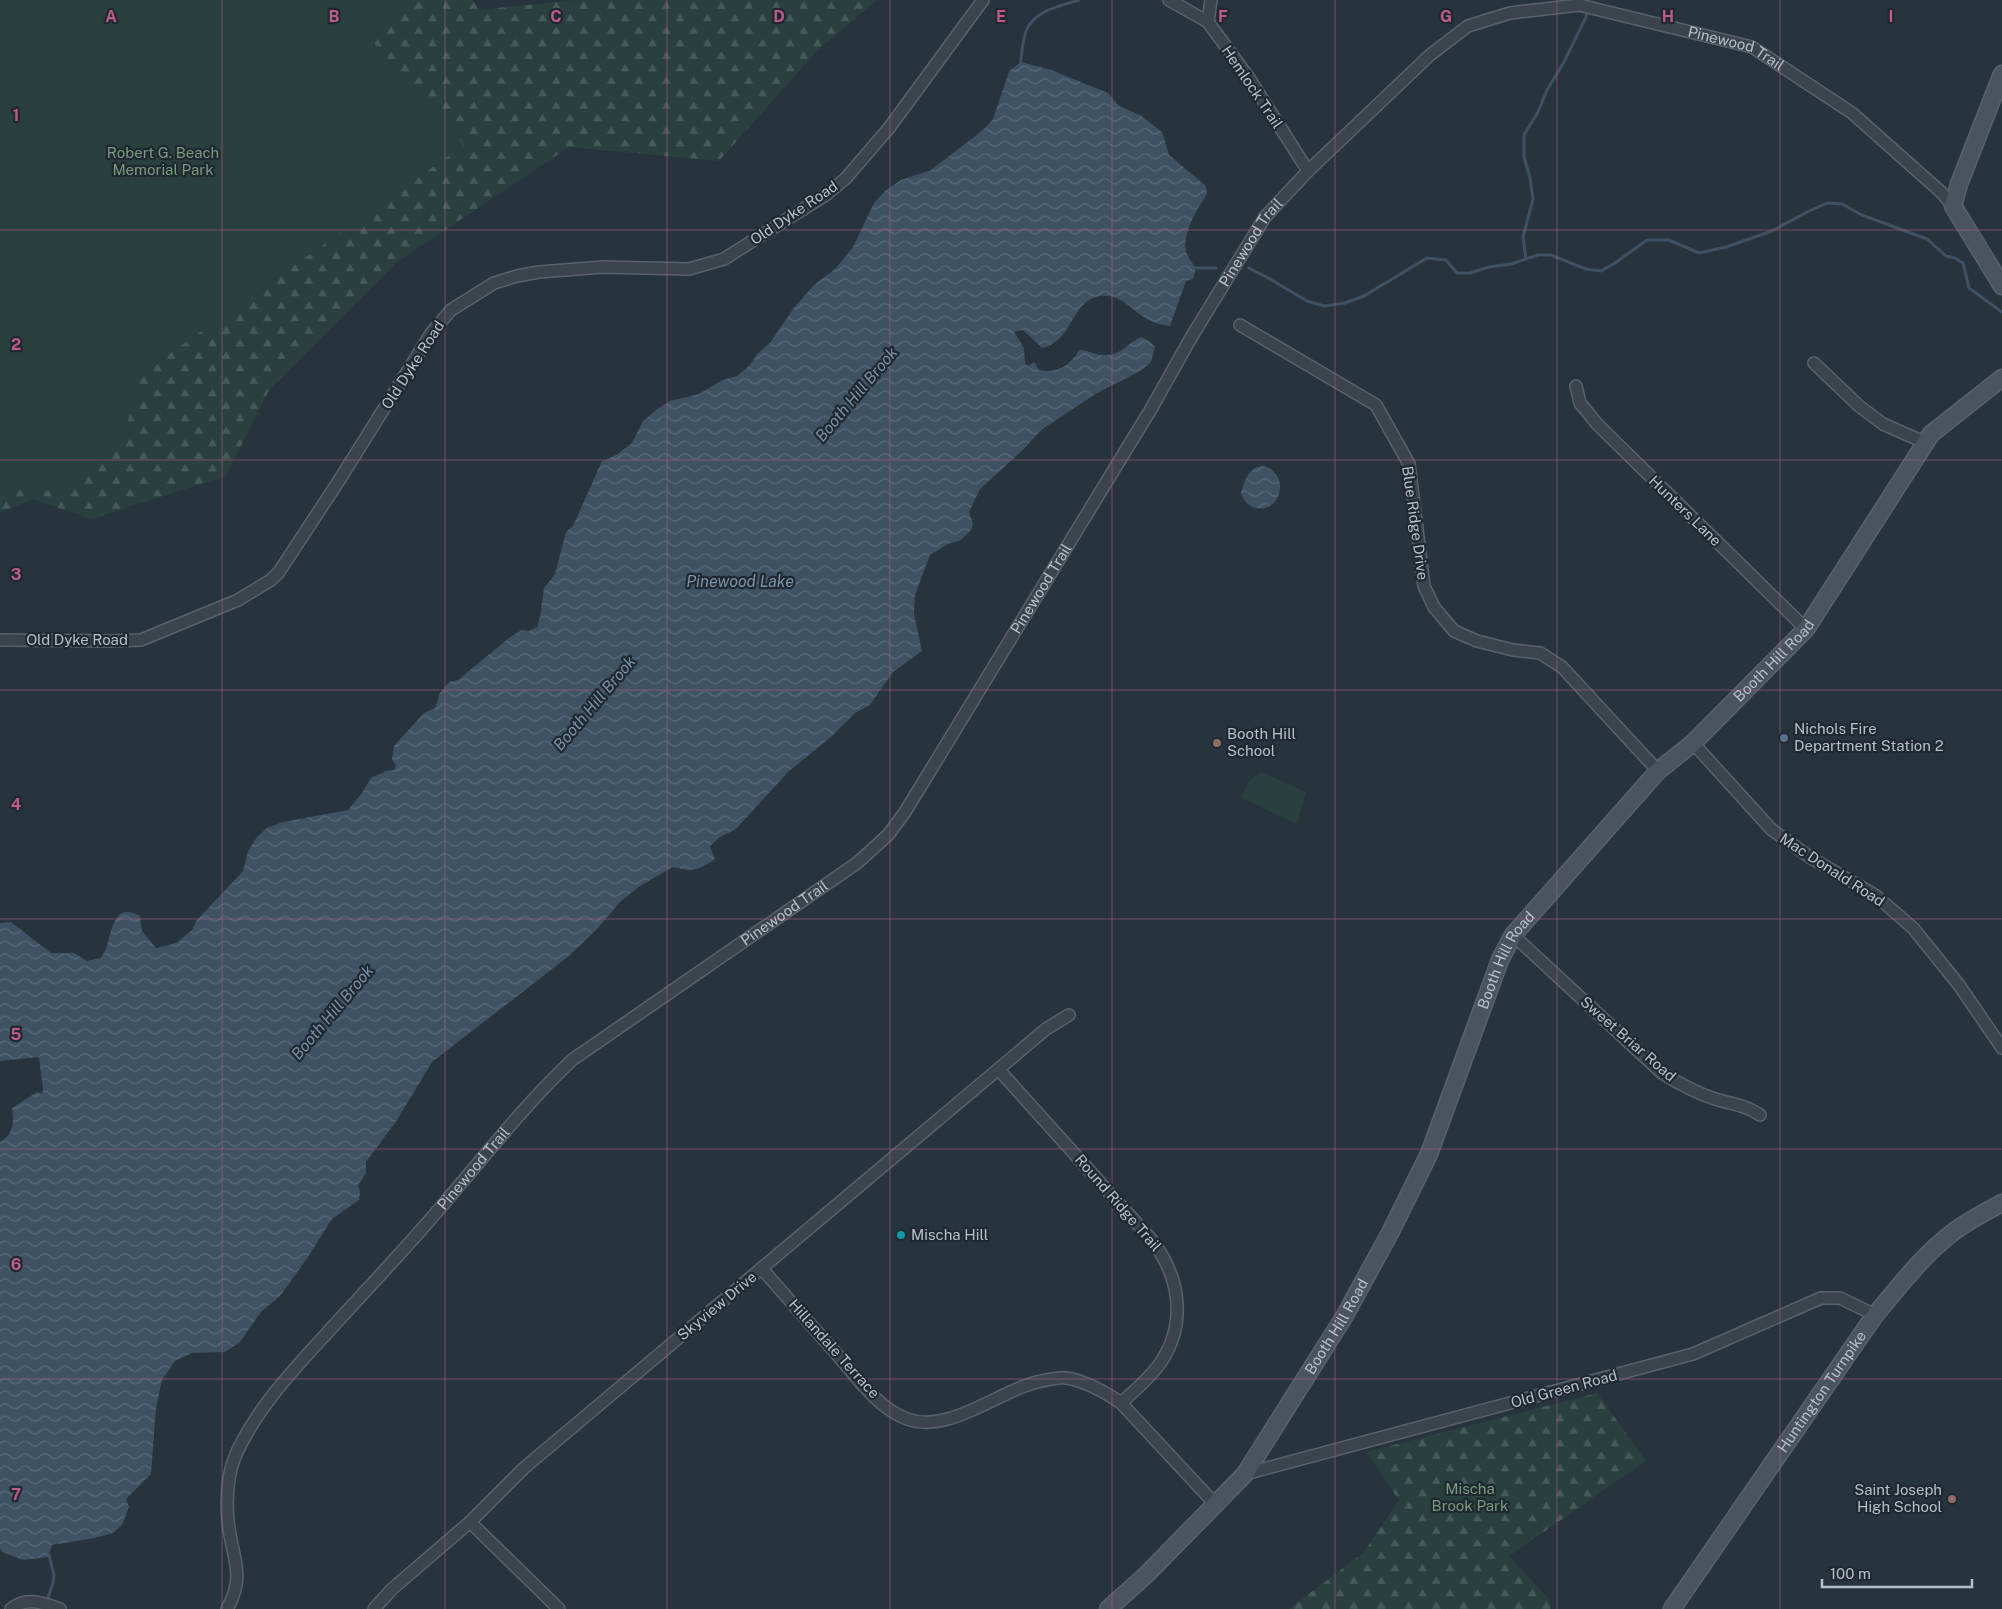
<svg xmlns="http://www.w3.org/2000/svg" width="2002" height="1609" font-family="'Public Sans',sans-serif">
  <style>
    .forest { fill: url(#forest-firs) }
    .park { fill: #2a403f }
    .water { fill: url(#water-waves) }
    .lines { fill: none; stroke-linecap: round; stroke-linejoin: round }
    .stream { stroke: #3e5264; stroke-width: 3 }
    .street-casing { stroke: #59626b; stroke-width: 14 }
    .secondary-casing { stroke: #59626b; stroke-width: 19 }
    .street { stroke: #3b444d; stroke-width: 11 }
    .secondary { stroke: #49545f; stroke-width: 16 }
    .grid { fill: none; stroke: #be5b87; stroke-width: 1; stroke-opacity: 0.55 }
    .service-dot { fill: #5c6f8a; stroke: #202932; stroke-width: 2 }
    .education-dot { fill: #8d6e63; stroke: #202932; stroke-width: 2 }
    .culture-dot { fill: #0f9aa8; stroke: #202932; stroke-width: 2 }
    .labels { text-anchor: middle; stroke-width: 4.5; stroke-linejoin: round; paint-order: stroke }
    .street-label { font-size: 15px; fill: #b7bfc8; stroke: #202932 }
    .park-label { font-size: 15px; fill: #779b7c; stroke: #202932 }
    .poi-label { font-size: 15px; fill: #b7bfc8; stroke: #202932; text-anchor: start }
    .water-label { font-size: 16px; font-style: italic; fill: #7a93a8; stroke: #202932 }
    .grid-label { font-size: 16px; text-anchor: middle; font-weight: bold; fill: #be5b87; stroke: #202932; stroke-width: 4.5; stroke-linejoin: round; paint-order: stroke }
  </style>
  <defs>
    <pattern id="forest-firs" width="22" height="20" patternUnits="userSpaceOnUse" patternTransform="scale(1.25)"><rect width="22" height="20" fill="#2a403f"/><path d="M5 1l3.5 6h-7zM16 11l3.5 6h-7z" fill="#475a59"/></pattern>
    <pattern id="water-waves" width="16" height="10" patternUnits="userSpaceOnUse" patternTransform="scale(1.25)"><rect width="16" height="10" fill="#3e5264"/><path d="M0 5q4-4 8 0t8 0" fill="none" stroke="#586979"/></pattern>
  </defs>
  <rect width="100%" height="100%" fill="#27333d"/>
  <path class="forest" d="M0,0h473l6,10 97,-10h301l-59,50 -99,111 -150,-14 -173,116 -127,127 -43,86 -135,43 -59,-20 -32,14z
    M1597,1393l49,68 -137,95 41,44 1,9h-262l74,-56 36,-53 -33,-48z"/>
  <path class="park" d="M0,0h404l-30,43 90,102 -326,231 -13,59 -63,56 -62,-2z
    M1261,772l45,20 -9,32 -56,-26 8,-17z"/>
  <path class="water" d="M1021,62l30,8 57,23 11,13 21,9 22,17 7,23 37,31 1,8c-9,14 -27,42 -20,60 2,5 6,10 9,14l-3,11 -7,2 -16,45c-6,-1 -13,-2 -19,-5 -18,-8 -28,-28 -51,-25 -29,4 -28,47 -58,52l-19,-18 -9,2 10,16 1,15 3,3 6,-4 5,8c18,4 32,-5 40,-20 9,0 18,6 27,5 15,0 22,-12 35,-18l8,4 6,6 -4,15 -9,8 -45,23 -56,37 -18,20 -43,39 -11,23 4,12 -2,6 -10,10 -13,4 -18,11 -15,40 -1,19 8,37 -29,21 -23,33 -15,8 -24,24 -43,35 -52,57 -16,8 -10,9 5,13c-18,12 -22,13 -42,8l-33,19 -20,16 -22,26 -29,28 -137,106 -35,58 -31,42v11l-8,12 2,7 -1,8 -27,19 -24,38 -28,39 -19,16 -21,30 -15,10 -33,1 -17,8 -13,19 -6,28 -5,66 -25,25 3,8 -7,18 -9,8 -18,5 -43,7 -4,12 -25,3 -21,-8 -2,-4v-406c14,-8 14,-20 12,-34l25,-16 5,2 1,-4 -4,-33 -39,4v-138l11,-1 40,31h23l13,8 14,-3c13,-17 7,-59 39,-42l2,15 14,17 20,-5 16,-13 5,-10 46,-49 5,-20 9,-14 10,-9 16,-6 65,-12 14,-17 9,-15 15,-7 8,-1 2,-4 -4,-7 2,-13 30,-33 11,-5 5,-15 9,-11 9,-2 51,-42 13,-8 7,1 8,-4 3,-10 4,-29 11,-14 11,-42 7,-6 29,-65 14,-6 16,-12 11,-22 13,-11 14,-9 29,-7 24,-14 14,-4 13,-11 7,-11 13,-11 23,-34 20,-23 23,-18 17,-21 21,-44 12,-13 15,-10 30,-10 52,-40 10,-11 16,-48z
    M1263,466c32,9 14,54 -12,40 -5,-3 -8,-7 -10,-13 4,-12 7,-26 22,-27z"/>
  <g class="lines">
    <path class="stream" d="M1020,66c2,-11 2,-24 6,-35 9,-21 34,-25 53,-31
      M1526,259l-3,-22 10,-38 -3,-21 -6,-21v-22l14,-23 9,-22 17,-28 22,-45 1,-7
      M1194,268h22
      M1249,268l21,11 37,22 17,5 21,-3 19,-7 63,-38 19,2 11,13h13l19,-6 22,-3 27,-9h13l35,14 15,2 14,-8 32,-23h22l30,13 27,-6 46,-16 35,-19 20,-9 15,1 20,11 65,24 19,17 9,2 8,5 6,25 33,24
      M47,1601l6,-18 1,-8 -5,-20"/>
    <g class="street-casing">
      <g id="street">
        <path d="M1169,0l39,22"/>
        <path d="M1211,0l-3,22 41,56 59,93"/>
        <path d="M1240,325l136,80 33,59 15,122 10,21 20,24 23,10 36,9 27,3 22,14 96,104"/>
        <path d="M1814,363l45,43 24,18 43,19"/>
        <path d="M1576,386l4,17 17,21 209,205"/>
        <path d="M0,640l111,1 30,-1 97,-40 33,-20 8,-8 61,-93 92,-147 19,-22 43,-27 23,-7 22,-4 64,-5 86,2 35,-10 19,-12 84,-53 19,-16 43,-50 94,-128"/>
        <path d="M1693,743l78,86 40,29 64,37 38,33 46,57 43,63"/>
        <path d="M1513,935l149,138c16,10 34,20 53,26 16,5 31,6 45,16"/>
        <path d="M999,1070l151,168c29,36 38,83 11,124 -10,15 -26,28 -40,41"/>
        <path d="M762,1269c24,27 48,55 73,83 20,23 42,56 72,67 45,16 96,-33 140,-39 6,-1 13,-3 19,-2 20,3 39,14 55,25l94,101"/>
        <path d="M1245,1474l448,-120 128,-56h19l35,17"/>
        <path d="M470,1522l89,87"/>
        <path d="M11,1609c15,-13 32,-6 49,0"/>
        <path id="s1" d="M227,1609c20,-35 4,-53 1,-88 -2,-22 -1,-46 8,-67 21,-46 57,-84 91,-121 31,-34 63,-68 94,-103 50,-56 97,-119 151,-170l285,-197 31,-28 17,-23 246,-403 41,-73 73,-119 43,-46 122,-116 38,-29 42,-13 69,-8 173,42 100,66 89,79 12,14"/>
        <path d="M374,1609l18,-20 78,-67 54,-54 522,-439 23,-14"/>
      </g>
    </g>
    <g class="secondary-casing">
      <g id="secondary">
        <path d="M2002,74l-43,110 -6,22 49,80"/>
        <path id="s2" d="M1108,1609l38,-34 99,-101 99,-157 46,-84 39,-79 71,-194 13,-25 145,-164 35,-28 113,-114 125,-195 71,-56"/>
        <path id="s3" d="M1672,1609l203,-294c24,-28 47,-59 77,-82 15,-12 33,-21 50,-30"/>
      </g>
    </g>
    <use href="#street" class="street"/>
    <use href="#secondary" class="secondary"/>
  </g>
  <path class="grid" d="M222,0v1609M445,0v1609M667,0v1609M890,0v1609M1112,0v1609M1335,0v1609M1557,0v1609M1780,0v1609M0,230h2002M0,460h2002M0,690h2002M0,919h2002M0,1149h2002M0,1379h2002"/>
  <circle class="service-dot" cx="1784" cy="738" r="5"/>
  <g class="education-dot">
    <circle cx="1217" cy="743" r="5"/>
    <circle cx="1952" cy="1499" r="5"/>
  </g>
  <circle class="culture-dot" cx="901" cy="1235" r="5"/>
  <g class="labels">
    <g class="street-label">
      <text dy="5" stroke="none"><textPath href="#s1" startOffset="2346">Pinewood Trail</textPath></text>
      <text transform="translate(1252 87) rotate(56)" y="5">Hemlock Trail</text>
      <text transform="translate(794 213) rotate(-34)" y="5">Old Dyke Road</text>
      <text dy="5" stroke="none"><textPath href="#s1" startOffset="1761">Pinewood Trail</textPath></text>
      <text transform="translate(413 365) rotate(-57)" y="5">Old Dyke Road</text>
      <text transform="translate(1685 511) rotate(44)" y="5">Hunters Lane</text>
      <text transform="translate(1415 523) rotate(82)" y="5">Blue Ridge Drive</text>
      <text dy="5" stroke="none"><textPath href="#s1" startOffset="1356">Pinewood Trail</textPath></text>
      <text x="77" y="645">Old Dyke Road</text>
      <text dy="5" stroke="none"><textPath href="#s2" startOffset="1176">Booth Hill Road</textPath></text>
      <text transform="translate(1832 870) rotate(33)" y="5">Mac Donald Road</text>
      <text dy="5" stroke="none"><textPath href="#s1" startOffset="936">Pinewood Trail</textPath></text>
      <text dy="5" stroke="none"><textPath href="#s2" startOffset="771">Booth Hill Road</textPath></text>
      <text transform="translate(1628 1039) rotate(41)" y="5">Sweet Briar Road</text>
      <text dy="5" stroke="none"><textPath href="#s1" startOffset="531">Pinewood Trail</textPath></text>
      <text transform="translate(1118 1203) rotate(49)" y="5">Round Ridge Trail</text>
      <text transform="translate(717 1306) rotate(-40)" y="5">Skyview Drive</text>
      <text dy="5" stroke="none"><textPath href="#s2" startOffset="366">Booth Hill Road</textPath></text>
      <text transform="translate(834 1349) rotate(48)" y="5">Hillandale Terrace</text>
      <text transform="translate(1564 1389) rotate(-15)" y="5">Old Green Road</text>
      <text dy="5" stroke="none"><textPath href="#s3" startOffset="264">Huntington Turnpike</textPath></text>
    </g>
    <g class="park-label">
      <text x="163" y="158">Robert G. Beach<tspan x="163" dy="17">Memorial Park</tspan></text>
      <text x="1470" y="1494">Mischa<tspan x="1470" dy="17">Brook Park</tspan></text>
    </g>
    <g class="poi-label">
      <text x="1794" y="734">Nichols Fire<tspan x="1794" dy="17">Department Station 2</tspan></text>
      <text x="1227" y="739">Booth Hill<tspan x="1227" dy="17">School</tspan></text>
      <text x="911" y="1240">Mischa Hill</text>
      <text x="1942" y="1495" text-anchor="end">Saint Joseph<tspan x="1942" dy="17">High School</tspan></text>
    </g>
    <g class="water-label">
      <text transform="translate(856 394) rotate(-50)" y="6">Booth Hill Brook</text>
      <text x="740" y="587">Pinewood Lake</text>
      <text transform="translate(594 703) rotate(-50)" y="6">Booth Hill Brook</text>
      <text transform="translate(332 1012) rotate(-50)" y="6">Booth Hill Brook</text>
    </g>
  </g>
  <g class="grid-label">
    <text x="111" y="22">A</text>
    <text x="334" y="22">B</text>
    <text x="556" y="22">C</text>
    <text x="779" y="22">D</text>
    <text x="1001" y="22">E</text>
    <text x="1223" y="22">F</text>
    <text x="1446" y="22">G</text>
    <text x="1668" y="22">H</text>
    <text x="1891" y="22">I</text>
    <text x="16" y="121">1</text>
    <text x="16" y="350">2</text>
    <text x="16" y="580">3</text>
    <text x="16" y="810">4</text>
    <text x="16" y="1040">5</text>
    <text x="16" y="1270">6</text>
    <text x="16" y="1500">7</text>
  </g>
  <path d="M1822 1579v8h150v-8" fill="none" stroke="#b7bfc8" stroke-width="2.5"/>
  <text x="1830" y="1579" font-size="15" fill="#b7bfc8" stroke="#202932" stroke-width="4" paint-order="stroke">100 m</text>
</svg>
